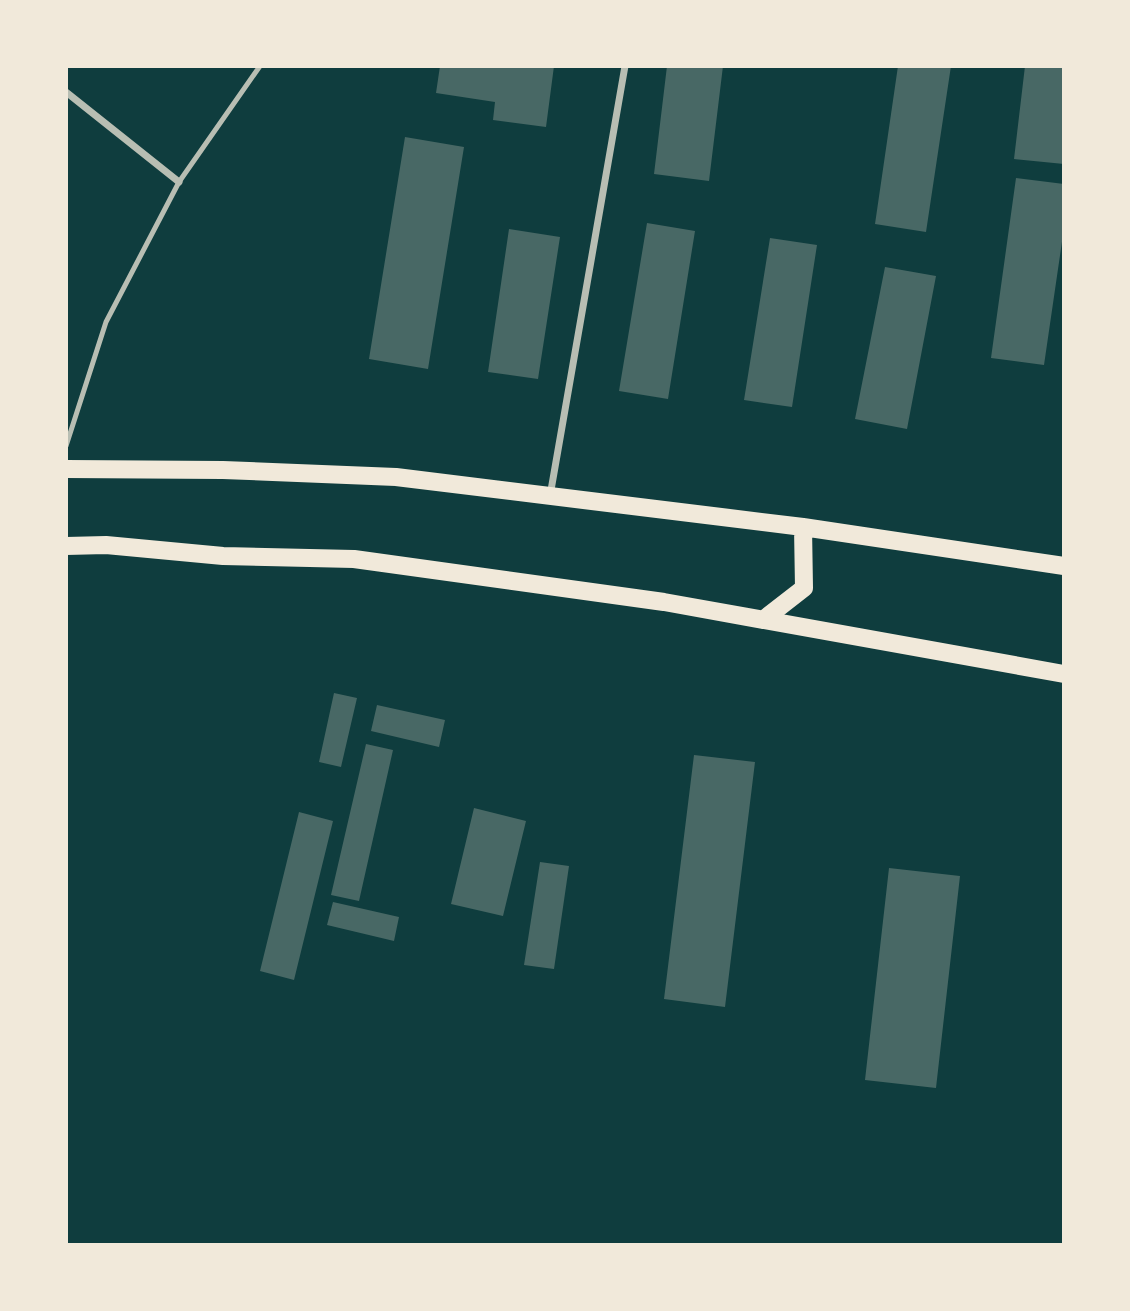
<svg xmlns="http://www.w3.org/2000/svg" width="1130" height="1311" font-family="Arial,sans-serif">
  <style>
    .building { fill: #486865 }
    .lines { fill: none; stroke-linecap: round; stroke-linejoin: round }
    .service { stroke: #b8beb3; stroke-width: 5 }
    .minor { stroke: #b8beb3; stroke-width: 7 }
    .primary { stroke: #f1e9da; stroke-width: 18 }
  </style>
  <rect width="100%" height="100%" fill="#0f3d3e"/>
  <path class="building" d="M440,66h114l-8,61 -53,-7 2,-18 -59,-9z
    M667,66h56l-14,115 -55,-7z
    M898,66h53l-25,166 -51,-8z
    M1025,66h39v98l-50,-5z
    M405,137l59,10 -36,222 -59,-10z
    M1016,178l48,6v44l-20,137 -53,-7z
    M647,223l48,8 -27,168 -49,-8z
    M509,229l51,8 -22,142 -50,-7z
    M770,238l47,7 -25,162 -48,-7z
    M885,267l51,9 -29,153 -52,-10z
    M334,693l23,5 -16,69 -22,-5z
    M377,705l68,15 -6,27 -68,-16z
    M366,744l27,6 -34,151 -28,-6z
    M694,755l61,7 -30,245 -61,-8z
    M474,808l52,13 -23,95 -52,-12z
    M299,812l34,9 -39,159 -34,-9z
    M540,862l29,4 -15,103 -30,-4z
    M889,868l71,8 -24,212 -71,-8z
    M333,902l66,15 -5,24 -67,-16z"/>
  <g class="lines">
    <path class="service" d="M66,446l40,-124 73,-140 81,-116"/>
    <path class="minor" d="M66,92l113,90
      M550,496l75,-430"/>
    <path class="primary" d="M66,469l157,1 173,7 407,50 261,39
      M66,546l40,-1 117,11 131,3 310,43 400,72
      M763,620l41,-32 -1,-61"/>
  </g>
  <rect width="1130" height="1311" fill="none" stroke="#f1e9da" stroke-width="136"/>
</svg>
